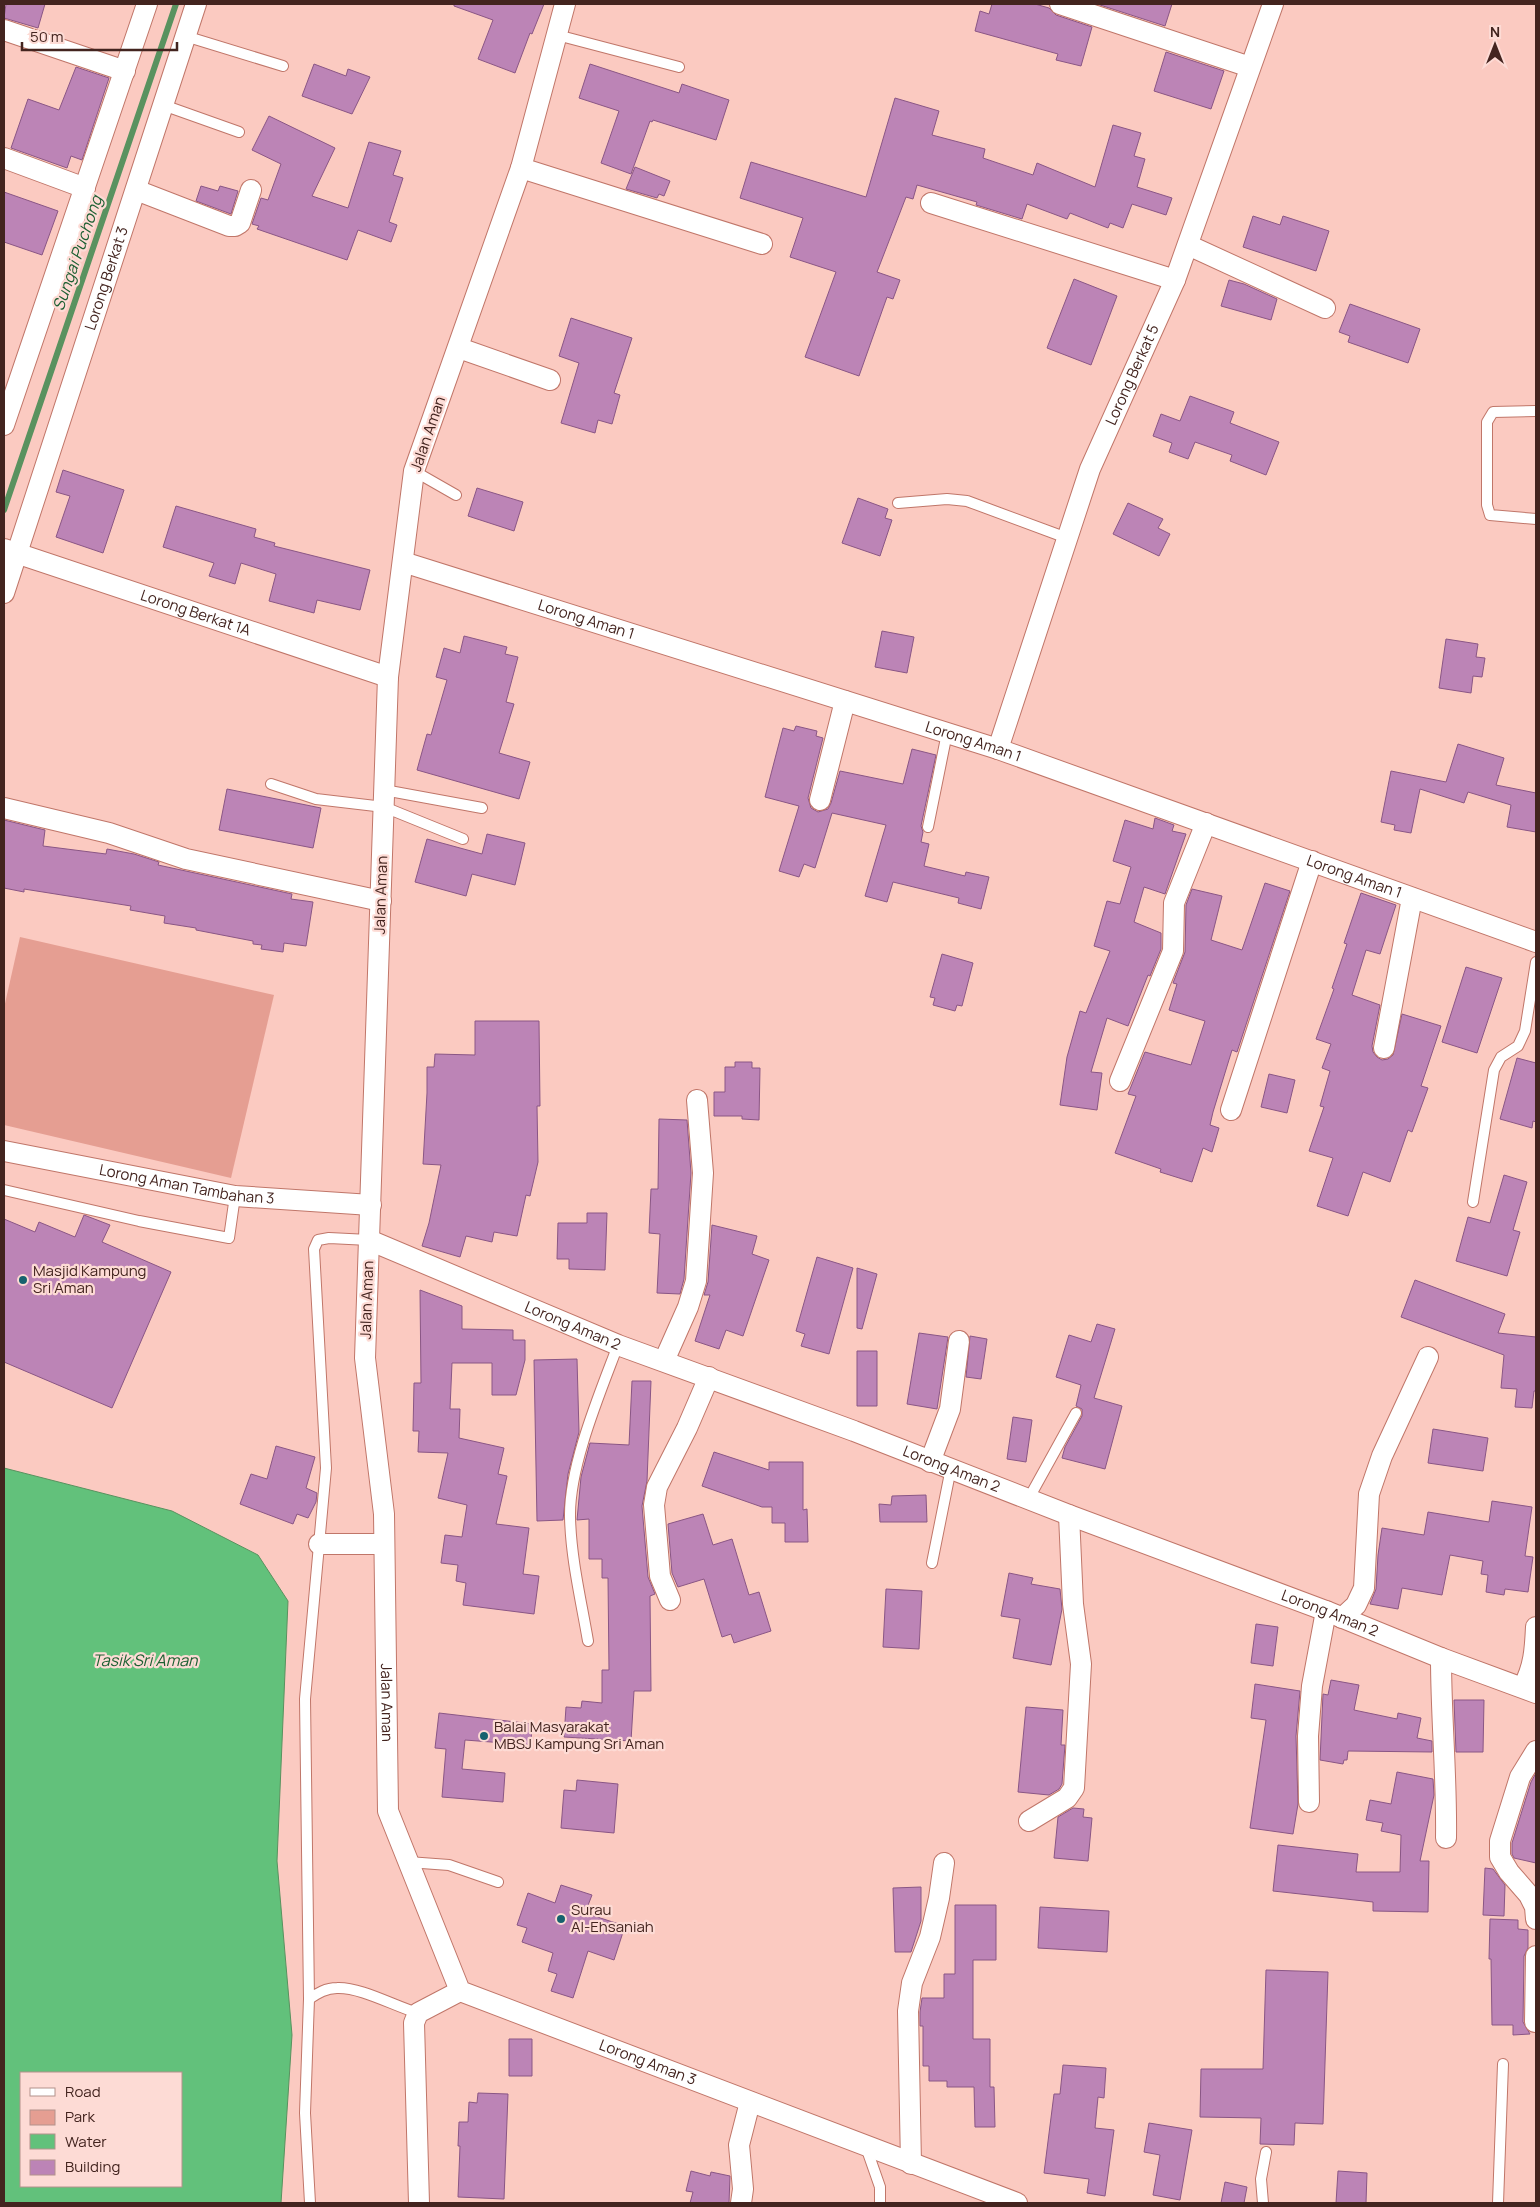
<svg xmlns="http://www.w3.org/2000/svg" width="1540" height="2207" font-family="Manrope,sans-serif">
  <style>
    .green { fill: #e59e92 }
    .water { fill: #62c17b; stroke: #59925f; fill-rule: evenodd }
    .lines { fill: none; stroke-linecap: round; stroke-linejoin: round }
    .stream { stroke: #59925f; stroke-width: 6 }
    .building { fill: #bc84b6; stroke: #8a5685 }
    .lane-casing { stroke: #c07669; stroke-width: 12 }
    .street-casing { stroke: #c07669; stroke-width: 22 }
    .lane { stroke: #fff; stroke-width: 10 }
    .street { stroke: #fff; stroke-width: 20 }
    .poi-dot { fill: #16626e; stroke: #fddbd5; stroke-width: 2 }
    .labels { text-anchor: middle; stroke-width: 4.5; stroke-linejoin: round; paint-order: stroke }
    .street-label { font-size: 15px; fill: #43241f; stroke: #fddbd5 }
    .poi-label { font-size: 15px; fill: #43241f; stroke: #fddbd5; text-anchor: start }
    .water-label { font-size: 16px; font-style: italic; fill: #1d5f32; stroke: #fddbd5 }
  </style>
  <rect width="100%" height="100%" fill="#fbcac1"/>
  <path class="green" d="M20,937l254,58 -43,183 -227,-53v-117z"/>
  <path class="water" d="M4,1468l168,43 86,44 30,46 -11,260 15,174 -11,168h-277zM21,2073h160v113h-160z"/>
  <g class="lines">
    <path class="stream" d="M4,510l172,-506"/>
  </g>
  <path class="building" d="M6,4h39l-7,24 -34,-10z
    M454,4h90l-12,30 -2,-1 -15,40 -37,-14 15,-39 -39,-14z
    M992,4h43l14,4 7,7 36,12 -11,39 -25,-6 2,-6 -83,-23 5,-20 9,3z
    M1097,4h75l-7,22z
    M1166,52l58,19 -13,38 -57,-18z
    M314,64l32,12 2,-7 22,8 -18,37 -50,-18z
    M590,64l89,29 3,-9 47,16 -13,40 -63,-20 -1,2 -2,-1 -19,53 -30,-11 18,-52 -40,-13z
    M76,67l33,11 -27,82 -11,-4 -4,12 -56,-20 17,-49 31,11z
    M895,98l44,13 -7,24 53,14 -2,9 50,17 4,-12 58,24 18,-62 28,8 -7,23 11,3 -8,28 35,11 -6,17 -34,-11 -9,24 -13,-5 -2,5 -38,-15 -3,6 -40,-15 -5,15 -46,-14 1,-3 -60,-17 -4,14 -7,-2 -29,75 23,8 -7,19 -6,-2 -28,79 -54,-19 31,-85 -46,-15 13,-39 -63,-20 11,-36 115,35z
    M269,116l66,32 -23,48 36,12 21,-66 32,9 -8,24 10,3 -14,44 8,3 -6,17 -33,-12 -11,30 -90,-31 2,-3 -7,-2 9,-26 7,2 13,-36 -29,-14z
    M635,167l35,14 -6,15 -5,-2 -2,4 -31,-9z
    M201,186l17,5 2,-5 18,5 -7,23 -35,-13z
    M4,192l54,19 -16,44 -38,-13z
    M1253,216l27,9 3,-9 46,15 -13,40 -73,-24z
    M1074,279l43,17 -26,69 -44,-17z
    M1229,280l15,4 33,15 -6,21 -50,-14z
    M1350,304l70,25 -12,34 -60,-21 2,-6 -11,-4z
    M571,318l61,20 -18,55 6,2 -8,29 -14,-4 -3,13 -34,-10 18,-60 -20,-7z
    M1190,396l44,16 -4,11 49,19 -13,33 -36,-14 2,-6 -37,-13 -7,17 -19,-7 3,-9 -19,-7 8,-22 19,7z
    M63,470l61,20 -21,63 -47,-16 14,-41 -14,-4z
    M477,488l46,14 -9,29 -46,-15z
    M858,498l30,11 -3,9 7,2 -12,36 -38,-13z
    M1128,503l35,16 -5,9 12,6 -11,22 -46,-22z
    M176,506l80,23 -2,8 21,6 -1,3 96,24 -10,40 -43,-10 -3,13 -45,-12 7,-27 -35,-11 -6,21 -26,-8 5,-13 -51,-16z
    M882,631l32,6 -7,36 -32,-6z
    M464,636l43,11 -2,7 13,3 -12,45 8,2 -15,49 31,9 -11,37 -102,-29 10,-36 4,1 16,-55 -11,-3 8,-29 16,5z
    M1446,639l32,5 -2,13 9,1 -3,19 -9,-1 -2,17 -32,-5z
    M796,726l21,5 -1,5 7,2 -15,60 3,10 7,4 10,-3 3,-6 9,-32 63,13 9,-35 24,6 -15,71 2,6 -2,10 8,2 -5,22 41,10 1,-4 23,5 -8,32 -23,-6 1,-5 -66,-16 -6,20 -22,-6 21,-71 -54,-12 -17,55 -11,-4 -5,13 -20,-6 20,-65 -34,-9 18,-69 11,3z
    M1458,744l46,14 -8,27 40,8v39l-29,-5 4,-22 -43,-13 -4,11 -44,-14 -9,44 -17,-3 1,-5 -14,-3 10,-51 55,11z
    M227,789l94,19 -8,40 -94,-18z
    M1155,818l19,7 -2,6 14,3 -21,60 -21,-7 -10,35 27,11v16l-11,27 -2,-1 -20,51 -21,-8 -16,54 11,1 -5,37 -37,-5 7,-48 13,-46 6,2 24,-62 -16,-5 13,-45 13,3 11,-37 -18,-6 12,-41 28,9z
    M4,820l41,10 -2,16 63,8 1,-5 27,5 25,8 -1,3 134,29 -1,5 22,3 -7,44 -22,-3 -1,9 -22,-3 1,-4 -9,-1v-3l-57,-11v-2l-32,-5 1,-7 -35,-6 1,-4 -107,-17v3l-20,-4z
    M487,834l38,9 -10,42 -43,-11 -6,22 -51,-14 12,-43 55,15z
    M1265,883l25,8 -53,161 -5,-2 -19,62 -3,13 9,3 -7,24 -9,-4 -11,34 -32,-10 1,-3 -46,-16 21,-57 -8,-2 17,-42 46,13 14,-44 -36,-11 8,-26 -4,-1 12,-31 1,-47 6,-16 30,7 -11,44 31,10z
    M1361,893l35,12 -16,49 -14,-4 -14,45 28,10 -8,41 1,6 4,5 5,3 6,-1 5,-4 9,-41 39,12 -20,60 7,2 -16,44 -4,-2 -18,52 -27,-10 -15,44 -31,-10 16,-48 -24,-7 15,-44 -4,-1 10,-35 -8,-3 9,-24 -15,-5 18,-50 -2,-1 15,-44 -3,-1z
    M942,954l31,9 -11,43 -5,-1 -2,6 -22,-6 2,-7 -5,-1z
    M1466,967l36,11 -25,75 -35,-11z
    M475,1021h64l1,85h-3l1,56 -8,34 -4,-1 -9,41 -23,-4 -2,10 -26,-6 -6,21 -38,-11 7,-23 12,-58 -18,-1 4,-71v-26h7l1,-13 40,1z
    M1517,1058l19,5v59l-3,-1 -1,7 -32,-9z
    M735,1062h17v6h8l-1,52 -17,-1v-3h-28v-24h11v-25h10z
    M1269,1074l26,6 -8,33 -26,-6z
    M659,1119l28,1 4,53 -7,106 -4,15 -23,-1 3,-59 -11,-1 2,-44h7z
    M1504,1175l23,7 -14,48 7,2 -13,44 -51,-15 12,-44 22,6z
    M587,1213h20l-2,57 -36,-1v-10h-12l1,-36h29z
    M84,1215l26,10 -8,17 69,30 -59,136 -108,-46v-143l31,13 4,-10 36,15z
    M712,1225l45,11 -5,18 17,6 -26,76 -17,-6 -7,19 -24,-8 15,-46h-6l4,-13z
    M817,1257l36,11 -24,86 -28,-8 4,-12 -9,-3z
    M857,1268l20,6 -15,55 -5,-1z
    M1415,1280l90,34 -7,19 38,4v54h-2l-2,17 -17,-1 2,-18 -16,-1 3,-33 -103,-38z
    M420,1290l42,16v23l51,1v10h12v20l-9,35h-24v-32h-40l-2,46h10l-1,29 45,10 -6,26 9,2 -11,48 33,4 -6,46 16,2 -5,38 -71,-9 3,-22 -10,-2 2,-16 -17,-2 4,-28 17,2 5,-32 -29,-7 10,-45 -30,-1 1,-21h-6l1,-48h7z
    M1097,1324l18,5 -21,69 28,8 -17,63 -43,-11 3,-11 17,-31v-7l-6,-3 5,-21 -25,-8 13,-42 22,7z
    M919,1333l29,4 -11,72 -30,-5z
    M970,1336l17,3 -6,40 -15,-2z
    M857,1351h20v55h-20z
    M577,1359l2,73 -11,42 -5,46 -26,1 -3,-161z
    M632,1381h19l-4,100 -5,25 6,71 7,17 -5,2 1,95h-17l-3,50 -67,-4 2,-30 15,1 1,-7 20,2v-33h7l-1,-92h-6v-19h-13v-40l-12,1 4,-43 9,-34 39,2z
    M1013,1417l19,3 -6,42 -19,-3z
    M1433,1429l55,9 -5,33 -55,-8z
    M276,1446l39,11 -9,31 11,5 -1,9 -8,16 -11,-4 -4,10 -53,-20 11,-30 16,5z
    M714,1452l55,18v-8h34v48l4,-1 1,33h-23v-19h-13v-16h-10l-60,-21z
    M926,1495l1,27h-47l-1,-18 12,1 1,-9z
    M1492,1501l40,6 -7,49 8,1 -5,35 -23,-3 -1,6 -18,-3 2,-17 -7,-1 2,-13 -33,-6 -8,40 -40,-7 -4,21 -28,-5 6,-15 2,-34 4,-27 42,7 4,-23 61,10z
    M703,1514l10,31 19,-6 17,56 10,-3 12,39 -37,12 -3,-9 -9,3 -18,-58 -26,8 -6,-14 -4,-49z
    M1009,1573l24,5 -2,6 29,5 2,20 -11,56 -38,-7 7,-39 -19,-3z
    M886,1589l36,2 -3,58 -36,-2z
    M1256,1624l22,3 -5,39 -22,-3z
    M1331,1680l28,5 -5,25 43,9 1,-6 23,5 -4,20 15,3v11l-84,-1 -1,9h-3l-1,4 -23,-4 3,-66 5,1z
    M1255,1684l45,7 -4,45 2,68 -5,30 -43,-6 16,-108 -15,-2z
    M1454,1700h30l-1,52h-27z
    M1026,1707l37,3 -2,35h4l-3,39 -3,5 -10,6 -31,-3z
    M439,1713l94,11 -3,21 -65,-5 -3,29 43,4 -2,29 -61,-5 4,-48 -11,-1z
    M1397,1772l36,7 1,16 -14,66h9l-1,51 -55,-1v-9l-100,-11 5,-46 80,9 -2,18h44l1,-37 -20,-4 2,-8 -17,-3 4,-20 21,4z
    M1536,1773v90l-22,-5 -2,-4v-11l19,-61z
    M577,1780l41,4 -4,49 -53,-5 3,-38 12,1z
    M1073,1808l11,1 -1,8 9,1 -4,43 -34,-3 4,-41z
    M1485,1868l8,1 12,16 -1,31 -21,-1z
    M561,1885l31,10 -7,18 40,13 -11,34 -26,-9 -15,47 -22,-7 6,-17 -9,-3 5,-18 -31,-11 5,-14 -10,-3 11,-32 27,10z
    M921,1887v34l-10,31h-16l-2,-64z
    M955,1905h41v55h-23v79h17v48h4l1,40h-20l-1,-40h-27v-6h-18v-15h-6v-40h-3v-14l2,-14h22v-24h11z
    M1040,1907l69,4 -2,41 -69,-4z
    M1490,1919l28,1v9l10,1v18l-4,8 -1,66 7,12 -17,1v-10h-21l-1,-66h-2z
    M1266,1970l62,2 -5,152 -28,-1 -1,22 -34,-1 1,-26 -61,-1 1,-48h62z
    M509,2039h23v37h-23z
    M1063,2065l43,3 -2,30 -6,-1 -3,31 19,2 -9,66 -18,-3 2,-14 -45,-6 10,-79h6z
    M478,2093l30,1 -4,105 -46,-2 2,-51h-2l1,-24h9l1,-20 8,1z
    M1149,2123l43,7 -12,70 -27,-5 7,-40 -16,-3z
    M691,2171l19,5 1,-4 19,4 -1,27h-39l3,-11 -7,-1z
    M1338,2171l29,2 -1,30h-30z
    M1225,2182l22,5 -3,16h-23z"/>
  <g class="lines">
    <g class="lane-casing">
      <path id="lane" d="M557,35l122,32
        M185,36l98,30
        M163,105l76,27
        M1536,411l-43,1 -6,10v83l3,10 46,4
        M414,471l42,24
        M898,503l49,-4 20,2 100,37
        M271,784l45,15 68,8 79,32
        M384,790l98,18
        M928,827l19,-94
        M4,1190l135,31 90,17 6,-42
        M1473,1202l21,-132 7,-13 17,-11 7,-15 11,-69
        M1029,1498l47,-85
        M932,1563l19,-95
        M588,1641c-7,-41 -17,-82 -18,-124 -1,-51 30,-124 48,-172
        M408,1862l41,3 49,17
        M309,1999c9,-6 17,-11 28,-11 24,-1 57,18 81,25
        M866,2147l14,40v16
        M310,2203l-5,-90 4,-114 -4,-300 21,-231 -12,-219 4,-9 11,-2 40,2
        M1263,2203l-2,-24 5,-27
        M1498,2203l5,-139"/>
    </g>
    <g class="street-casing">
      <g id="street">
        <path id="s1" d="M565,4l-44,164 -107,303 -26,206 -23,681 19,156 4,297 72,180 557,212"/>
        <path d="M1060,4l190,63"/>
        <path d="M4,30l121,41"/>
        <path d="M4,158l81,30"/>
        <path d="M521,168l241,76"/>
        <path d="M136,190l93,36h6l5,-3 11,-33"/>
        <path d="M931,203l244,77"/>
        <path d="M1188,245l137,63"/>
        <path d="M459,348l91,32"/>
        <path d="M4,425l143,-421"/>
        <path id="s2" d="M4,549l384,128"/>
        <path id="s3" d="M403,562l595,187 538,193"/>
        <path id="s4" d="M4,593l192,-589"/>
        <path id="s5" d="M998,749l92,-280 85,-189 98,-276"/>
        <path d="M820,800l25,-99"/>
        <path d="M4,808l105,25 77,26 195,42"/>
        <path d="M1384,1048l28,-150"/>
        <path d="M1120,1081l53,-130 1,-48 32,-80"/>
        <path d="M1231,1110l81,-249"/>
        <path id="s6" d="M4,1151l231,45 136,9"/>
        <path id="s7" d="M369,1240l249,105 236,86 215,84 257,96 115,47 95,35"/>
        <path d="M664,1361l24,-54 8,-26 7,-108 -6,-73"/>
        <path d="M930,1462l20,-53 9,-68"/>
        <path d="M319,1544h65"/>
        <path d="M670,1600l-10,-24 -6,-71 3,-18 30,-59 22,-51"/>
        <path d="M1342,1618l14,-13 8,-17 5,-94 13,-38 46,-99"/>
        <path d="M1441,1658c0,60 6,120 5,180"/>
        <path d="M1523,1687c11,-20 12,-38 13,-60"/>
        <path d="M1536,1751l-16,26 -20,64v16l9,15 20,23 6,12 1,12"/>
        <path d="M1309,1802l-1,-66 4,-50 14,-75"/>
        <path d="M1029,1821l38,-23 7,-10 7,-124 -8,-60 -4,-89"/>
        <path d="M1535,2022l1,-66"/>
        <path d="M911,2164l-3,-153 4,-28 18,-46 9,-39 5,-35"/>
        <path d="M419,2203l-5,-180 4,-10 42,-22"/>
        <path d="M741,2203l2,-14 -4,-44 11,-43"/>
      </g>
    </g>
    <use href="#lane" class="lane"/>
    <use href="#street" class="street"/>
  </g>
  <g class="poi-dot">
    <circle cx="23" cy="1280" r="5"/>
    <circle cx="484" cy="1736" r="5"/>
    <circle cx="561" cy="1919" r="5"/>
  </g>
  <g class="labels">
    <g class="street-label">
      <text dy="5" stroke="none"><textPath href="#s4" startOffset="331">Lorong Berkat 3</textPath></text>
      <text dy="5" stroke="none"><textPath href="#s5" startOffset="398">Lorong Berkat 5</textPath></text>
      <text transform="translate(428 434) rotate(-71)" y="5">Jalan Aman</text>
      <text dy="5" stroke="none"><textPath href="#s2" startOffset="202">Lorong Berkat 1A</textPath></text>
      <text dy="5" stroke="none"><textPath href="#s3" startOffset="192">Lorong Aman 1</textPath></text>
      <text dy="5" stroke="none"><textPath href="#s3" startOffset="598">Lorong Aman 1</textPath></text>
      <text dy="5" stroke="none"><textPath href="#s3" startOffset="1002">Lorong Aman 1</textPath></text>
      <text transform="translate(381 895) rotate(-88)" y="5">Jalan Aman</text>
      <text dy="5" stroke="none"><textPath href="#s6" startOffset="186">Lorong Aman Tambahan 3</textPath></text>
      <text transform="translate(367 1300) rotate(-88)" y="5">Jalan Aman</text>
      <text dy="5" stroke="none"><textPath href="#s7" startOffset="221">Lorong Aman 2</textPath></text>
      <text dy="5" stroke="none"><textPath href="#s7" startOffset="626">Lorong Aman 2</textPath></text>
      <text dy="5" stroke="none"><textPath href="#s7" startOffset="1031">Lorong Aman 2</textPath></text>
      <text dy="5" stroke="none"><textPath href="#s1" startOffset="1726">Jalan Aman</textPath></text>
      <text dy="5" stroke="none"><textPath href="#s1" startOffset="2229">Lorong Aman 3</textPath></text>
    </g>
    <g class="poi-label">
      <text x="33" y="1276">Masjid Kampung<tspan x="33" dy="17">Sri Aman</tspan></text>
      <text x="494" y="1732">Balai Masyarakat<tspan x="494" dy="17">MBSJ Kampung Sri Aman</tspan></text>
      <text x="571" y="1915">Surau<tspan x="571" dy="17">Al-Ehsaniah</tspan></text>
    </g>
    <g class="water-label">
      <text transform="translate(77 253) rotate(-71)" y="6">Sungai Puchong</text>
      <text x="145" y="1666">Tasik Sri Aman</text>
    </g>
  </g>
  <rect width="1540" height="2207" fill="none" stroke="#43241f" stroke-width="10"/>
  <rect x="20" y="2072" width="162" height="115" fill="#fddbd5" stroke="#b3928c"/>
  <rect x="30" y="2088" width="25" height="8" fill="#ffffff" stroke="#b3928c"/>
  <text x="65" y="2097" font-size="15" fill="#43241f">Road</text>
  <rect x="30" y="2110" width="25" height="15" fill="#e59e92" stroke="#b3928c"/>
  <text x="65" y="2122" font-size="15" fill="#43241f">Park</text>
  <rect x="30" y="2134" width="25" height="15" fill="#62c17b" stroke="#b3928c"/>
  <text x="65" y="2147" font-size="15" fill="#43241f">Water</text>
  <rect x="30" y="2160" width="25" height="15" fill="#bc84b6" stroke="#b3928c"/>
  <text x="65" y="2172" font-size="15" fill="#43241f">Building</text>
  <g transform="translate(1495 45)" stroke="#fddbd5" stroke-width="4" paint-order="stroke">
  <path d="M0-4L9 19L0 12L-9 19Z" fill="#43241f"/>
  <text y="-8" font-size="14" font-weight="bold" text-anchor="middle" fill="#43241f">N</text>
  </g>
  <path d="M22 42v8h155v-8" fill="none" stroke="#43241f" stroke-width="2.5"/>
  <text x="30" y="42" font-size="15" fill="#43241f" stroke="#fddbd5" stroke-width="4" paint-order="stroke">50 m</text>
</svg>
